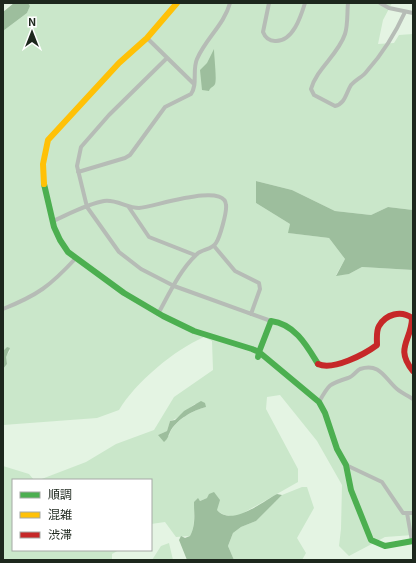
<svg xmlns="http://www.w3.org/2000/svg" width="416" height="563" font-family="Georgia,'Noto Sans JP',serif">
  <style>
    .green { fill: #cae7ca; fill-rule: evenodd }
    .water { fill: #9dbe9d }
    .lines { fill: none; stroke-linecap: round; stroke-linejoin: round }
    .street { stroke: #b6bcb6; stroke-width: 4 }
    .fast { stroke: #4caf50; stroke-width: 6 }
    .slow { stroke: #ffc107; stroke-width: 6 }
    .jam { stroke: #c62828; stroke-width: 6 }
  </style>
  <rect width="100%" height="100%" fill="#e4f4e3"/>
  <path class="green" d="M28,3h364l-9,17 -5,24 16,-1 5,-8 14,-1v176l-25,-3 -17,8 -36,-4 -43,-21 -36,-9v22l34,21 -1,9 40,5 16,21 -9,16 13,-1 13,-7 51,3v265l-28,2 -36,19 -10,-10 2,-17 1,-44 -25,-44 -37,-46 -13,2 -1,12 32,60v13l-60,34c-18,1 -21,-5 -31,-18l-7,3 -2,-2c-1,4 -4,11 -4,16 0,8 0,13 -4,21l-14,1 -11,-15 -14,2v-44h-112l47,-18 30,-18 38,-14 20,-33 39,-27 -1,-29 -8,-4c-30,13 -68,45 -85,73l-22,8 -94,7v-56l4,-5 -2,-7 5,-6 -3,-4 -4,4v-320l24,-18 3,-7zM195,404l11,3c-13,3 -34,15 -37,29l-11,-1 9,-4 3,-10c8,-2 17,-12 25,-17z
    M3,466l26,8 5,6h-21v70h106l-7,4v6h-109z
    M302,487h5l7,21 -17,30 9,15 -4,7h-68l-6,-14 5,-13 8,-6 15,-6 26,-26z
    M169,543l4,17h-21l9,-14z"/>
  <path class="water" d="M14,3h14l2,3 -3,7 -24,18v-19z
    M214,49c0,7 3,30 1,35 -1,3 -5,3 -6,7l-7,-1 -2,-20 7,-7z
    M256,181l36,9 43,21 36,4 17,-8 25,3v60l-51,-3 -13,7 -13,2 9,-17 -16,-21 -41,-5 2,-9 -34,-21z
    M7,347l3,1 -4,9 1,7 -4,5v-18z
    M201,401l4,2 1,4c-13,3 -30,13 -36,25 -2,4 -2,7 -6,10l-6,-7 9,-4 3,-10 5,-1 9,-9z
    M214,492l6,8 -3,10c15,17 45,-8 60,-16l5,1 -26,26 -15,6 -8,6 -5,13 6,14h-47l-8,-20 2,-4 4,2 5,-2c6,-12 4,-21 4,-34l4,-4 2,3 7,-3 2,-4z"/>
  <g class="lines">
    <path class="street" d="M269,3l-6,29c2,5 6,9 12,9 18,1 26,-25 30,-38
      M348,3c-1,10 0,22 -3,31 -7,21 -28,34 -34,55l3,6 21,11c10,-2 11,-13 16,-21 5,-6 12,-8 16,-14 16,-18 28,-37 38,-59
      M380,3l9,5 24,5
      M147,38l47,46
      M167,58l-58,57 -28,32 -4,19 10,41 32,45 22,17 33,17 97,35
      M78,172l47,-14 5,-3 35,-48 26,-13c7,-9 1,-24 6,-35 9,-21 27,-34 33,-56
      M128,206l21,31 46,18
      M53,221c16,-7 34,-17 51,-20 12,-2 23,7 35,7 15,-1 86,-26 87,-3 1,7 -6,32 -10,38 -4,7 -15,6 -20,12 -16,15 -27,39 -38,59
      M214,246l21,25 24,12 1,6 -9,25
      M3,309c35,-14 47,-23 73,-51
      M319,402c10,-18 10,-18 29,-24 5,-1 8,-7 12,-9 20,-7 25,10 37,20 5,4 11,7 16,10
      M346,465l36,17 21,31h10
      M407,513l5,28"/>
    <path class="fast" d="M44,184l10,43 6,13 8,12 56,41 39,23 31,15 58,18 7,3 -1,5
      M318,364c-11,-18 -23,-40 -47,-43l-12,31 60,50 6,11 12,36 9,16 5,25 20,50 14,6 28,-5"/>
    <path class="slow" d="M44,184l-1,-20 5,-24 71,-77 28,-25 30,-35"/>
    <path class="jam" d="M318,364c15,7 47,-10 59,-19 0,-6 -1,-14 2,-19 7,-12 22,-16 33,-8 0,22 -18,30 1,53"/>
  </g>
  <rect width="416" height="563" fill="none" stroke="#1d271d" stroke-width="8"/>
  <rect x="12" y="479" width="140" height="72" fill="#ffffff" stroke="#a5a9a5"/>
  <rect x="20" y="492" width="20" height="6" fill="#4caf50" stroke="#a5a9a5"/>
  <text x="48" y="499" font-size="12" fill="#1d271d">順調</text>
  <rect x="20" y="512" width="20" height="6" fill="#ffc107" stroke="#a5a9a5"/>
  <text x="48" y="519" font-size="12" fill="#1d271d">混雑</text>
  <rect x="20" y="532" width="20" height="6" fill="#c62828" stroke="#a5a9a5"/>
  <text x="48" y="539" font-size="12" fill="#1d271d">渋滞</text>
  <g transform="translate(32 32)" stroke="#ffffff" stroke-width="3" paint-order="stroke">
  <path d="M0-3L7 15L0 10L-7 15Z" fill="#1d271d"/>
  <text y="-6" font-size="11" font-weight="bold" text-anchor="middle" fill="#1d271d">N</text>
  </g>
</svg>
